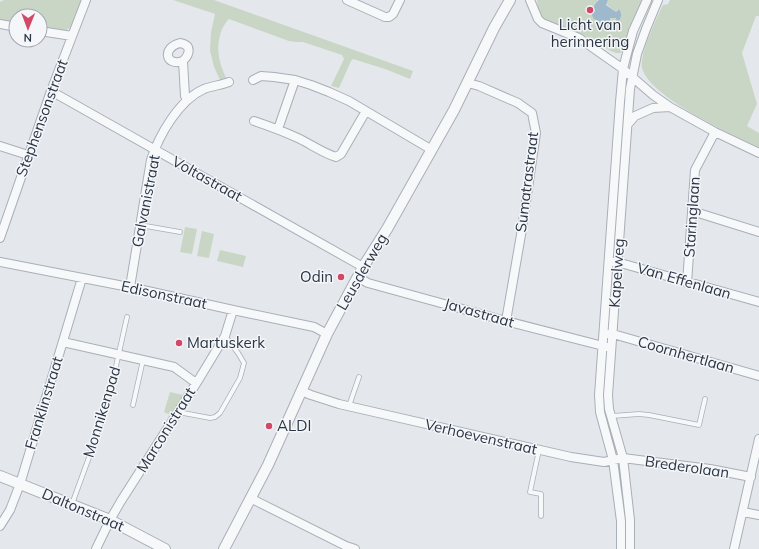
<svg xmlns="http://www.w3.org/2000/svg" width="759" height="549" font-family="Mulish,sans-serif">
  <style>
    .green { fill: #cad6c5 }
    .water { fill: #9eb8cc }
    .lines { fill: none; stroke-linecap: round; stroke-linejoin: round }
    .service-casing { stroke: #a9afb7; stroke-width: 5.5 }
    .minor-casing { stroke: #a9afb7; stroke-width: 10 }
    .tertiary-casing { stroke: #a9afb7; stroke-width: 12 }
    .service { stroke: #f7f8fa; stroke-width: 4 }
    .minor { stroke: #f7f8fa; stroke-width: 8 }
    .tertiary { stroke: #f7f8fa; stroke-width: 10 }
    .poi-dot { fill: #d24867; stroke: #f4f6f9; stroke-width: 1.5 }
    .labels { text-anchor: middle; stroke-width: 3; stroke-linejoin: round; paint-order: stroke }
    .poi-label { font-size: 15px; fill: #2b3645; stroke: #f4f6f9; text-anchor: start }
    .street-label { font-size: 15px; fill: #2b3645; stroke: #f4f6f9 }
  </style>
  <rect width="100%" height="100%" fill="#e4e8ec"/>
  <path class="green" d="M4,0h77l-10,27c-7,7 -22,2 -31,0v-11h-24v8l-16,-1v-21z
    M173,0h41l199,71 -3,8 -25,-10 -32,-10 -2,2 -12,27 -8,-2 13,-27 -2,-4 -39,-13h-7l-7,-1 -60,-22c-10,10 -13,28 -9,42 1,6 4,12 6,17l-6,2 -6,-13 -4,-16 1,-19 4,-18z
    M537,0h62l-2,1 13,21v-4h7v4c5,-4 5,-8 1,-13l-2,3 -10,-8 2,-3 -1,-1h36l-21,51 -1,2c-9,1 -12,-4 -20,-8 -18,-12 -40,-19 -60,-27l-3,-8z
    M670,0h89v16h-3l-14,37 15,51 -10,22 12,7v15c-27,-14 -109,-50 -117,-80 -3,-13 15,-51 21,-63l5,-1z
    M185,227l12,2 -5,25 -12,-2z
    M202,231l12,3 -5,24 -12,-2z
    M220,250l26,6 -3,11 -26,-6z
    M170,392l13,3 -13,20 -6,-3z"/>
  <path class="water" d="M599,0h9l-2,5 10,7 3,-3c3,5 3,9 -2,14l-1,-5h-6v5c-4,-1 -10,-1 -14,-3 -8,-4 -2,-16 3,-20z"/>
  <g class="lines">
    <g class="service-casing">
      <path id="service" d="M140,225l40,7
        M133,405l10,-45
        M349,406l10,-29
        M178,412l32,6 5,-1 5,-4 20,-35 4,-15 -6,-10 -13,-17
        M612,416l27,-2 10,1 50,10 6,-26
        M539,450l-9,42 11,2v22
        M72,504l23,-63 17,-57 15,-67"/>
    </g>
    <g class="minor-casing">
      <path id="minor" d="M347,0l38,17h4l4,-3 7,-14
        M530,0l8,19 4,4 27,11 10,4 44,31 30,26 17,12 45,25 44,21
        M0,24l16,3
        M40,31l32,5
        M183,61c-17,6 -22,-13 -3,-18 12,2 10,11 3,18l2,35 2,4
        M253,80l8,-4 13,1 21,3 16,5 18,7 20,9 83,49
        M468,83l11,3 39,17 14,10 4,20 -14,96 -16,92
        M51,91l312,176
        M254,121c15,5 31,11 46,18 12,6 23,14 36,18l5,-3 25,-43
        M628,124l7,-8 18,-8 17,-1
        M278,129l17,-49
        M0,146l28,9
        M692,211l67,21
        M0,238l51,-147 35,-91
        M0,262l134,26 99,22 81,17 13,7
        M613,262l11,2 135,38
        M357,277l11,6 138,38 101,26
        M687,283l8,-113 20,-38
        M130,287l21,-127c8,-25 28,-60 53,-71 8,-3 17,-4 25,-7
        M608,334h5l146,42
        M63,342l111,25 22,16
        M301,391l10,4 28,9 232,53 33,5 19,-4 87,11 41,8
        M250,498l96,48 9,3
        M743,512l16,3
        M0,526l10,-16 10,-26 62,-206
        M96,549l14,-29 11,-19 78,-122 26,-43 8,-26
        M621,549v-28l-8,-61 -13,-48 -1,-17 21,-293 3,-33 3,-12 7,-26 14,-31
        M630,549v-29l-7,-62 -14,-49 -1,-14 22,-306 7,-35 9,-25 12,-29
        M734,549l25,-110"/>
    </g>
    <g class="tertiary-casing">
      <path id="tertiary" d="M0,476l110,44 55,29
        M224,549l44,-84 59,-131 36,-67 24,-38 67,-119 40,-82 16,-28"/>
    </g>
    <use href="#service" class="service"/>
    <use href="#minor" class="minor"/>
    <use href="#tertiary" class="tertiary"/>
  </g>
  <g class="poi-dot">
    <circle cx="590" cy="10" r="4"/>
    <circle cx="341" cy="277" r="4"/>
    <circle cx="179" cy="343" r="4"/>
    <circle cx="269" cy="426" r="4"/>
  </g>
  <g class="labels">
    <g class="poi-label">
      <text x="590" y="30" text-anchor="middle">Licht van<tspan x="590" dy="17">herinnering</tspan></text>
      <text x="333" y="282" text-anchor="end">Odin</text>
      <text x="187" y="348">Martuskerk</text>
      <text x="277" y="431">ALDI</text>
    </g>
    <g class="street-label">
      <text transform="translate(42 118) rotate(-70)" y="5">Stephensonstraat</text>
      <text transform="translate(207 179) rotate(29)" y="5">Voltastraat</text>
      <text transform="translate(527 182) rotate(-83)" y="5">Sumatrastraat</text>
      <text transform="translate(146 201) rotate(-79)" y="5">Galvanistraat</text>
      <text transform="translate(692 217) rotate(-86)" y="5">Staringlaan</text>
      <text transform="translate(362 272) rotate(-60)" y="5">Leusderweg</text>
      <text transform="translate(617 273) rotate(-86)" y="5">Kapelweg</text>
      <text transform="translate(684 281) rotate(16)" y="5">Van Effenlaan</text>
      <text transform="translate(164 295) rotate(12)" y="5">Edisonstraat</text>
      <text transform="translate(479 313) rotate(16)" y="5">Javastraat</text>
      <text transform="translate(686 355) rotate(16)" y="5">Coornhertlaan</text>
      <text transform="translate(44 403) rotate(-73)" y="5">Franklinstraat</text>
      <text transform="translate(102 412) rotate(-73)" y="5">Monnikenpad</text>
      <text transform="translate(166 430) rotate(-58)" y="5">Marconistraat</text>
      <text transform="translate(481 437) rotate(13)" y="5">Verhoevenstraat</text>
      <text transform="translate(687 467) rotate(8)" y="5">Brederolaan</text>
      <text transform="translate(83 510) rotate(23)" y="5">Daltonstraat</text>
    </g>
  </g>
  <g transform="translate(28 28) rotate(181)"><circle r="19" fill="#f4f6f9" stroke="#a4a9b1"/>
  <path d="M0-3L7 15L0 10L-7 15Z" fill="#d24867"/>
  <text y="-6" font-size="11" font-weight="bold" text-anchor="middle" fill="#2b3645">N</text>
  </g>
</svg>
